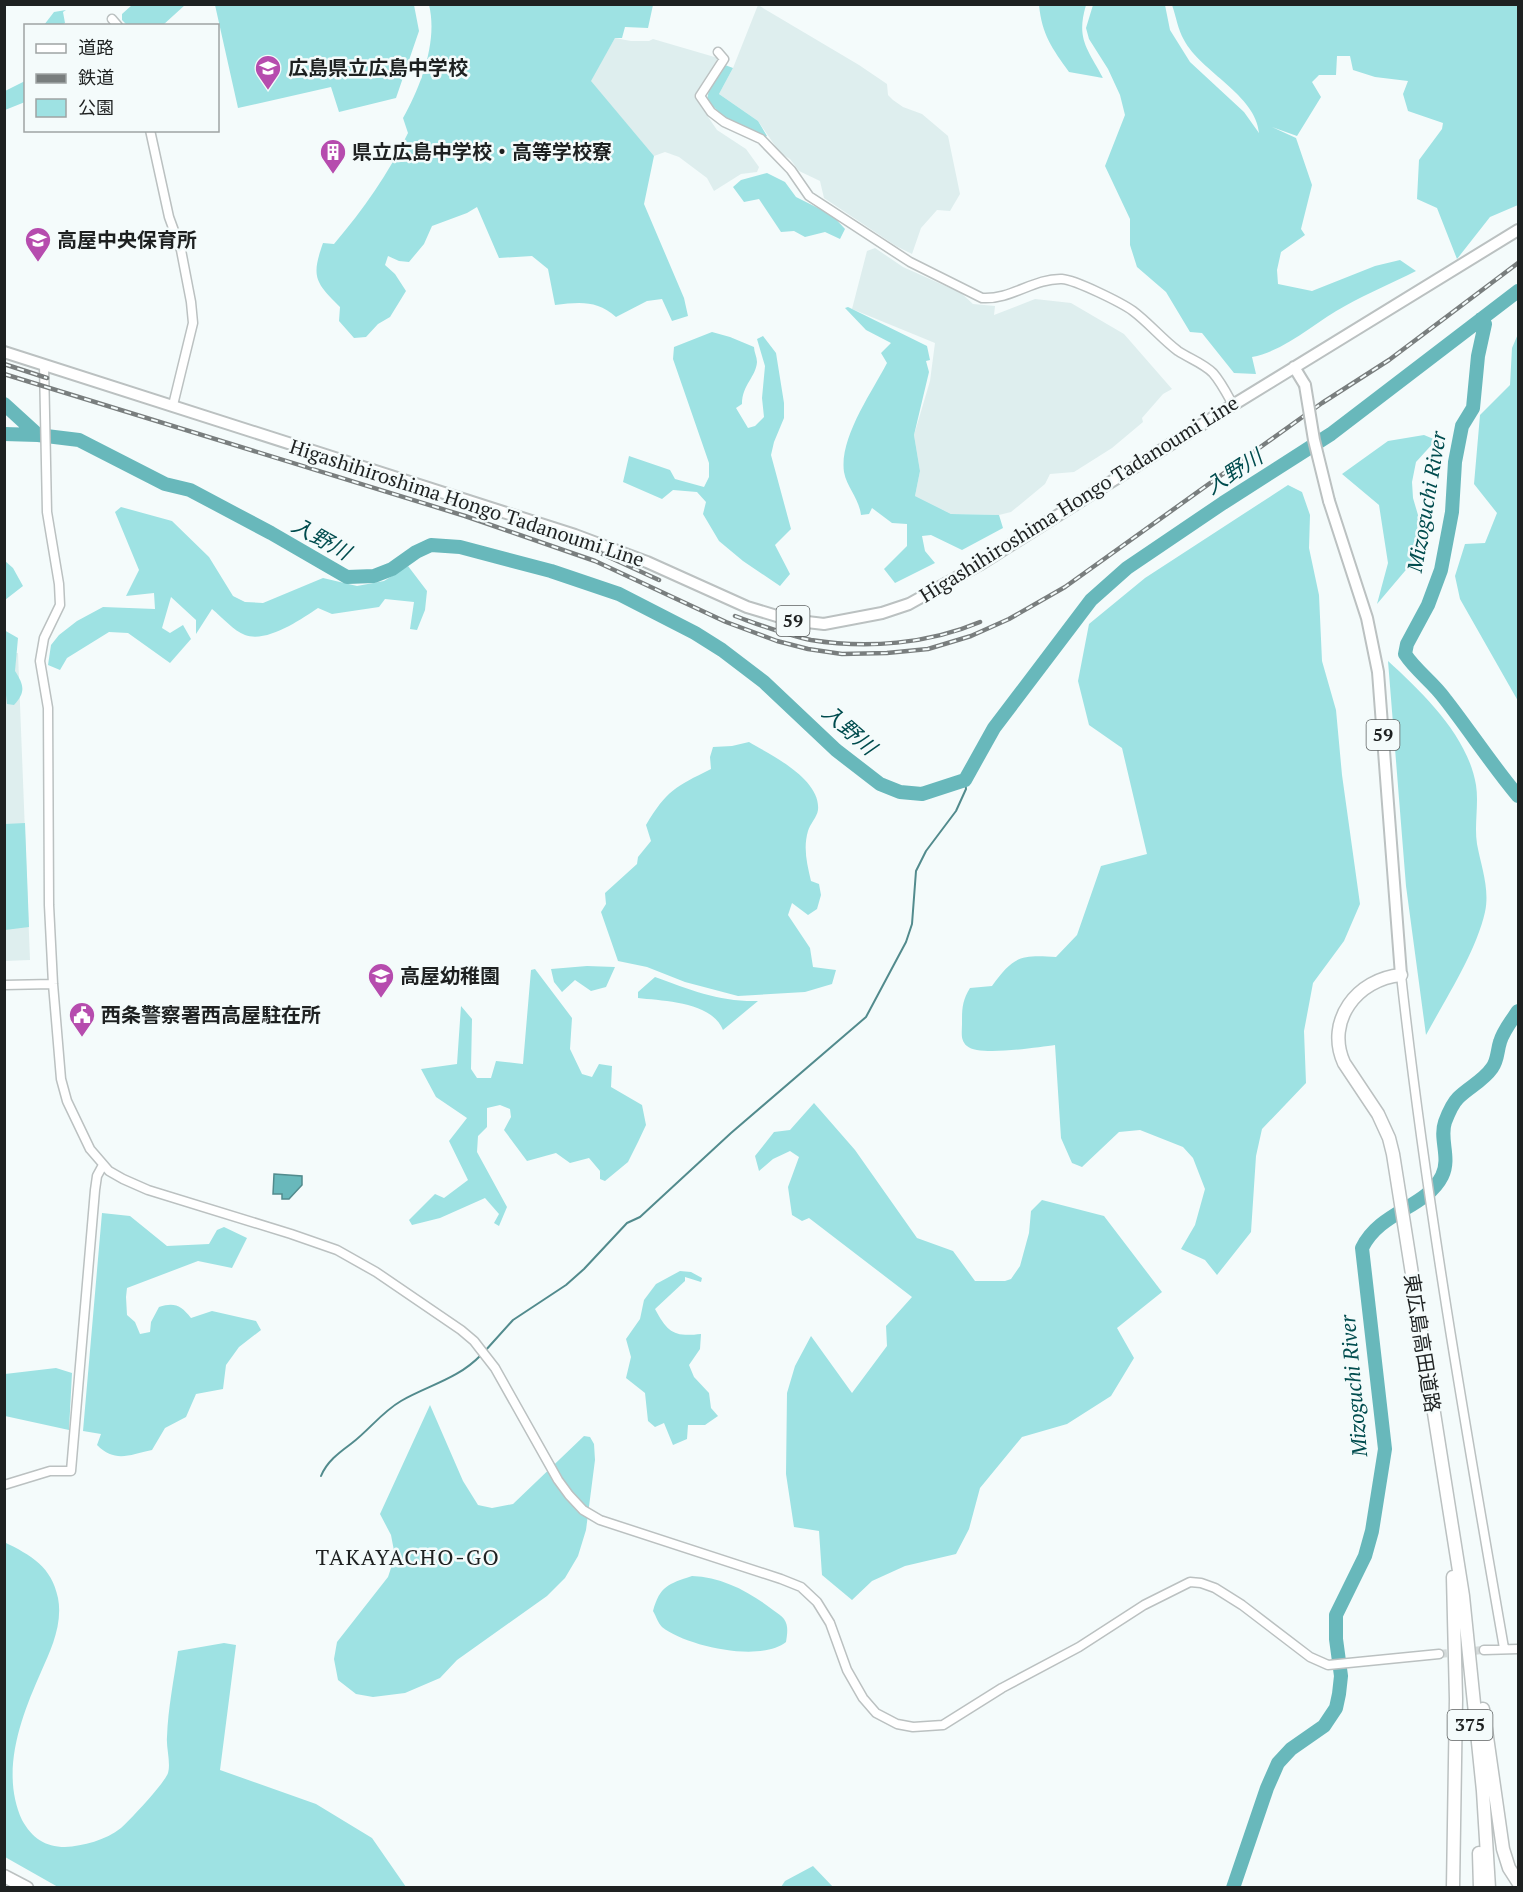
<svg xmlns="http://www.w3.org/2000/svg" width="1523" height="1892" font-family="'PT Serif','Noto Sans JP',serif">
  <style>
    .built { fill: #deeeee }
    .green { fill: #9ee2e3 }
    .water { fill: #68b8bb; stroke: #528b8d; stroke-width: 1.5 }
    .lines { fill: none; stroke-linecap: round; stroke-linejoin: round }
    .stream { stroke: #528b8d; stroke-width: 2 }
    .river { stroke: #68b8bb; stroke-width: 14 }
    .tertiary-tunnel { stroke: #d4dada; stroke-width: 8; stroke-dasharray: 8 4; stroke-linecap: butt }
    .tertiary-casing { stroke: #bbc1c1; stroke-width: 11 }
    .primary-casing { stroke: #bbc1c1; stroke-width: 14 }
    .motorway-casing { stroke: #bbc1c1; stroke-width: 15 }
    .tertiary { stroke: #fff; stroke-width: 8 }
    .primary { stroke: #fff; stroke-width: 10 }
    .motorway { stroke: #fff; stroke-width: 12 }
    .rail-casing { stroke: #797e7e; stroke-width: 4.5 }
    .rail { stroke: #f4fbfb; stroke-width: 2; stroke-dasharray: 7; stroke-linecap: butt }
    .primary-bridge-casing { stroke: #bbc1c1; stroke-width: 14; stroke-linecap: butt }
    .primary-bridge { stroke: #fff; stroke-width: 10 }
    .labels { text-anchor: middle; stroke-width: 5; stroke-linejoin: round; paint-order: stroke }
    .shield { fill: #f4fbfb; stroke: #5e6262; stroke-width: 1.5 }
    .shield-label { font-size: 18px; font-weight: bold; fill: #1e2121 }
    .poi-label { font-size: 20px; font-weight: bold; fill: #1e2121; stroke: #f4fbfb; text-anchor: start }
    .street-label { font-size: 20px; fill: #1e2121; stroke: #f4fbfb }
    .water-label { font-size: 21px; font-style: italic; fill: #004c4e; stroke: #f4fbfb }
    .quarter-label { font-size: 22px; letter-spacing: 1.5px; fill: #1e2121; stroke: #f4fbfb }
  </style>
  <rect width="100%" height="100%" fill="#f4fbfb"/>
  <path class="built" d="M758,5l101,60 28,19 1,11 5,5 10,7 19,7 26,22 12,58 -10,17 -13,-1 -16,18 -9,26 -16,-8 -72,-48 -4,-17 -21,-10 -9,-12 -10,-6 -22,-32 -39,-27 14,-26z
    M615,38l16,3h18l4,-2 65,19 -24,38 23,34 29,19 13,18 -2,5 -16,2 -27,17 -7,-13 -28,-21 -14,-5 -11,4 -64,-75z
    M875,248l28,19 58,26 12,11 22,2 -1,9 41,-16 36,4 53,31 48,55 -9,5 -21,24 1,4 -31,26 -38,24 -24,2 -5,10 -34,28 -12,3 -48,-1 -36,-18 5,-25 -6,-36 16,-54 5,-38 -83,-34 15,-58z
    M18,653l12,307 -25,1 -1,-307z"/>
  <path class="green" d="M132,5v-1l53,1 -22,20h-36l-5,-5v-6z
    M215,5h199l5,26 -23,67 -57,14 -8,-25 -93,21z
    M429,5h224l-5,23 -23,-1 -3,11h-7l-24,43 63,75 -10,48 40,94 4,18 -16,5 -10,-22 -15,2 -31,16c-19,-17 -36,-15 -61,-12l-7,-36 -16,-13 -33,2 -22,-51 -10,6 -35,13 -8,18 -15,18 -10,-1 -11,-5 -3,9 10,9 11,17 -16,26 -12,7 -12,13 -12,1 -15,-17 1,-14c-25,-25 -29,-30 -17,-64l11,1c29,-34 55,-71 74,-111l-5,-15c18,-32 35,-77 26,-113z
    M1039,5h47c-10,34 1,43 17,73l-34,-6c-17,-24 -27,-37 -30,-67z
    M1093,5h72l5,25 20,32 54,50 15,21c-3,-38 -58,-61 -75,-93 -6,-10 -8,-24 -12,-35h346v200l-28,12 -33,42 -20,-51 -20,-9 2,-39 23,-31 1,-6 -35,-12 -5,-17 5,-13 -33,-4 -22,-7 -3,-14h-13l-1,19h-17l-7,7 9,15 -24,39 -25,-9 24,11 16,47 -11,44 4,6 -24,17 -4,18 1,14 34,7 63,-25 25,-6 16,11c-24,12 -48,22 -71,35 -30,16 -58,44 -93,51l4,17 -22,-1 -32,-40 -12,-1 -24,-40 -29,-25 -7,-22v-26l-25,-53 20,-51 -5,-20 -12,-26 -19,-30 -3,-11z
    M66,10l-3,2 2,11 -3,2h-18l10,-13z
    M725,65l8,3 -14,26 39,27 9,15 -3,2c-21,-11 -43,-19 -57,-39l3,-13z
    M25,81v21l-20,8v-19z
    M767,173l18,9 11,15 36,18 13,14 -5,10 -15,-7 -20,5 -11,-6 -13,1 -22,-33 -15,3 -11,-15 8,-7z
    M848,307l79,39 3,14 -4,1 3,11 -15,63 6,36 -5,25 36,18 48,1 4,13 -41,22 -31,-15 -9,1 3,15 10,12 -40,20 -11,-14 23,-23v-22l-15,-1 -20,-15 -3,6 -8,1c-2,-17 -14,-27 -17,-43 -5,-34 28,-80 43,-109l-6,-10 10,-10 -25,-13 -21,-22z
    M712,332l18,5 24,10c0,5 3,10 3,15 -1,15 -15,23 -15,42l-6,4 12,20 7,-2 9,-9 -2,-19 3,-32 -8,-27 6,-3 13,17 8,50v15l-10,24 -3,13 20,74 -16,16 15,29 -10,12 -37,-25 -24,-20 -16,-27 3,-12 -9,-10 -24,-2 -11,9 -39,-17 6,-26 41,14 5,9 29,8 5,-10v-14l-36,-104 1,-12z
    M1518,334v367l-58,-102 -5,-23 10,-32 20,-1 12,-30 -23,-29 6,-69 30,-30 2,-37z
    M1424,435l12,5 -20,22 -4,20 1,16 5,17 -2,43 -39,46 11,-41 -9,-58 -37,-31 46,-33z
    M1288,485l14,7 8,23 -1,33 10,47 3,66 14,49 6,65 18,129 -16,37 -31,42 -9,48 2,52 -44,46 -6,27 -5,76 -34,43 -12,-15 -24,-11 14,-24 10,-36 -12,-31 -10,-11 -43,-17 -21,2 -37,35 -10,-4 -11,-25 -6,-93c-17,2 -76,12 -88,1 -7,-6 -5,-14 -5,-22 0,-15 0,-23 8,-36l22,-2c22,-30 28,-31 64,-29l21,-22 24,-69 46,-12 -25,-106 -33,-23 -11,-44 11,-57 56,-46z
    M121,507l51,14 37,36 24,39 12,6 18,1 60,-25 34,8 27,-5 24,-15 19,25 -2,19 -8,20 -7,-1 4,-27 -29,-3 -6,8 -47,7 -14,-6c-18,12 -51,35 -73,27 -11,-4 -23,-18 -33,-26l-16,25v-14l-25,-23 -9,31 8,5 13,-8 8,14 -21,24 -42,-30 -19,-1 -42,26 -7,12 -12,-5 3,-20 8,-10 18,-14 26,-14 52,2 -1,-16 -28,3 13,-26 -24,-58z
    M5,561l8,7 10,18 -18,14z
    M4,630l14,8 -3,33c9,14 11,21 -1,34l-7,-1 -3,-27z
    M1388,661c35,32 80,75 88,124 3,19 -2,40 1,59 4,22 13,45 8,68 -9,40 -39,86 -59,123l-20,-149z
    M749,742c22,13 72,37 69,68 -1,7 -8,14 -10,21 -5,17 -1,33 3,50l8,3 2,11 -4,14 -9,6 -16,-12 -4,12 22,33 3,19 23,3 -4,14 -27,8 -67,4 -53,-14 -38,-15 -29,-6 -17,-49 5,-8 -1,-11 32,-29 1,-7 13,-16 -5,-16c21,-35 29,-38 65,-56l-1,-12 3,-10 19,-1z
    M25,823l4,104 -24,3v-106z
    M587,966l28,1 -9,20 -15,4 -16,-11 -13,12 -8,-10 -3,-13z
    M535,969l37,49 -2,31 12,25 10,3 7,-13 13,2 -1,21 31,18 4,20 -8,17 -10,20 -23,19 -5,-2v-8l-11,-13 -19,5 -14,-10 -29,8 -23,-31 7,-13 -1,-8 -10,-4 -13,3v19l-9,9 -1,16 30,55 -8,19 -5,-3 5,-9 -14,-16 -45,20 -28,7 -3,-5 26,-26 9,4 24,-18 -19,-39 18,-23 -31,-21 -15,-28 36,-5 4,-58 11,13 -1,50 6,9h14l5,-17 27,3 8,-94z
    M655,977c35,13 65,25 103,24l-35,29c-11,-28 -59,-29 -85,-32v-6z
    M814,1103l41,47 62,88 36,13 22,30h30l6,-2 9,-13 9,-33 2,-22 11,-11 62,16 58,76 -45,36 17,30 -23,38 -44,28 -45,13 -42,51 -11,41 -13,25 -51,12 -33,15 -20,19 -30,-25 -3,-44 -25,-4 -8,-53 1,-81 8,-27 16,-30 41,57 35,-47 -1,-20 26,-29 -103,-79 -7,3 -10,-6 -4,-28 11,-30 -9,-6 -17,8 -14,12 -4,-15 19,-24 16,-2z
    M102,1213l28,3 37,30 42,-2 8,-14 7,-3 23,11 -15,30 -34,-7 -71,27 -1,9 1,18 8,7 5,12 10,-2 1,-10 8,-15c15,-5 22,-2 32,11l21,-7 44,10 5,9 -22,17 -13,18 -3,24 -27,5 -10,23 -21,11 -13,22c-23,5 -37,13 -55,-5l4,-11 -18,-3z
    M680,1271l11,1 11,6 -1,4 -16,-5v4l-30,28c13,24 19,28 46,25l-1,15 -11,16 5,12 15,16 2,15 7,8 -13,9h-17l-1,14 -14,6 -9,-22 -9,4 -7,-6 -3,-28 -19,-15 5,-21 -5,-18 14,-20 4,-19 12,-16z
    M56,1368l16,5 -3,57 -64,-14v-42z
    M430,1405l33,76 15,24 14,3 21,-4 71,-68 6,1 4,7 1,16 -9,70 -8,26 -13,22 -18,18 -90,64 -17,18 -35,15 -32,4 -17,-3 -18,-14 -4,-21 3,-17 51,-65 7,-21 -4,-21 -11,-21z
    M4,1542c27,13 48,25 54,56 5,26 -7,52 -17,74 -20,45 -41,100 -19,148 10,18 23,27 43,27 18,-1 41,-7 56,-19 9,-8 43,-44 47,-55 3,-10 -2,-26 -1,-36 1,-29 7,-58 11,-86l46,-8 12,2 -16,125 96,34 56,34 34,49h-348l-53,-30z
    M692,1576c30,1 58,16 81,34 4,3 9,6 11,9 5,7 3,16 2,23 -26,21 -100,4 -124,-15 -4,-4 -6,-11 -9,-16 7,-25 15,-27 39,-35z
    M813,1866l20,21h-52l4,-6z"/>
  <path class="water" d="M274,1174l28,2v9l-13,14h-7v-5h-9z"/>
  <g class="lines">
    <path class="stream" d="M485,1351l28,-31 53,-35 18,-16 43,-46 13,-6 91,-84 135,-116 40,-75 6,-18 4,-53 10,-20 30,-40 10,-22 -1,-9
      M321,1476c6,-15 19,-24 31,-33 17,-13 30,-31 49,-42 28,-16 57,-22 80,-46"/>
    <path class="river" d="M1481,319l4,5 -7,32 -5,52 -11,18 -7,36 -3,50 -11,58 -13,35 -21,39 -2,10c11,17 28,28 40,45 25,32 47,66 73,97
      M4,404l34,31
      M4,434l34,1 41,5 86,44 25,6 81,43 76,44 27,-1 18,-7 24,-17 15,-7 29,2 91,24 68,23 76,39 27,17 42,32 72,68 44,34 20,8 22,2 43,-14 29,-52 97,-128 36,-32 96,-65 108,-69 187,-143
      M1233,1888l34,-100 11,-25 13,-14 33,-23 12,-18 3,-14 2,-18 -5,-37v-24l29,-59 7,-25 13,-82 -23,-201c18,-37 64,-40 80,-72 9,-18 -3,-37 3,-54 3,-8 7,-18 13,-24 11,-11 25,-17 34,-30 6,-8 5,-17 8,-26 3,-11 12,-22 18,-31"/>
    <path class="tertiary-tunnel" d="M1439,1654l45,-4"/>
    <g class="tertiary-casing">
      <path id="tertiary" d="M112,19l6,7
        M718,52l6,7 -24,37 11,16 13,10 37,17 30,31 18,26 101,66 72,36c29,2 52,-20 80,-19 14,1 60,24 71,32 16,12 29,28 45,40 12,8 25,12 35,22 8,9 14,21 20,32
        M150,130l19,87 12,33 10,52 2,21 -20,82
        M44,365l3,147 12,72 1,21 -16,33 -4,23 8,47 1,197 4,79 8,95 6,22 23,48 19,22 14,8 25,11 143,44 46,16 39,22 85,58 13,11 21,27 63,112 11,15 14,15 17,10 181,59 20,8 16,15 13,21 17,47 16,28 13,15 21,11 16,3 30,-2 59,-37 77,-41 65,-42 46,-23 11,1 14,5 27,17 68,52 18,8 111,-11
        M1401,975c25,226 64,450 103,673
        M4,985l49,-1
        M4,1485l46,-14h21l24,-281 2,-14 6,-11
        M1484,1650l34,-1"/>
    </g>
    <g class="primary-casing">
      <path id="primary" d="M4,352l571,183 72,27 100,45 43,13 34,4 58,-11 27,-9 70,-39 254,-160 285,-175
        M1294,367l11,18
        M1329,501l38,117 11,54 23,303"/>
    </g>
    <g class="motorway-casing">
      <path id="motorway" d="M1401,975c-44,4 -76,46 -57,88l34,51 11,24 4,16 70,442 20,195 6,97
        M1483,1709l20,140 6,19 9,14
        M1479,1853l1,35
        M4,1876l23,12
        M1453,1888l3,-189 -3,-122"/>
    </g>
    <use href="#tertiary" class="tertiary"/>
    <use href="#primary" class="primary"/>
    <use href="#motorway" class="motorway"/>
    <g class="rail-casing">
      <path id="rail" d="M4,364l43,14
        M4,374l461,142 130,45 131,61 51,19 31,8 34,5 45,-1 41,-4 43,-13 38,-17 56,-32 257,-184 67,-43 129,-97
        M568,542l32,11 59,27
        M735,616c25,9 50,19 76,24 56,9 117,4 169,-18"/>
    </g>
    <use href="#rail" class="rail"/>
    <g class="primary-bridge-casing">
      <path id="primary-bridge" d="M1305,385l9,55 15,61"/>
    </g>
    <use href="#primary-bridge" class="primary-bridge"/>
  </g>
  <defs>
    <g id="school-pin" transform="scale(1.35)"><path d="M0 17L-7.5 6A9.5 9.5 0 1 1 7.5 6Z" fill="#b64cae" stroke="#f4fbfb"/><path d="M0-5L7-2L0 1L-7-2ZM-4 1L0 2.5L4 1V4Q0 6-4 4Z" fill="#fff"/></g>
    <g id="building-pin" transform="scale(1.35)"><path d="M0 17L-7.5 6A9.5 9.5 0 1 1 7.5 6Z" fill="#b64cae" stroke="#f4fbfb"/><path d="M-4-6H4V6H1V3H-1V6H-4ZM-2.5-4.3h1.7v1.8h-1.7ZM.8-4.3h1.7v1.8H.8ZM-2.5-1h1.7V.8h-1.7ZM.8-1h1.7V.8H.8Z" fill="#fff"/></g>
    <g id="civic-pin" transform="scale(1.35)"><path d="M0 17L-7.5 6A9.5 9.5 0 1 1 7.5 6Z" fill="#b64cae" stroke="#f4fbfb"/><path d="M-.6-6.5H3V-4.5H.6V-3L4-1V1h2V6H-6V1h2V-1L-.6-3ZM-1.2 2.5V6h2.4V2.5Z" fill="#fff"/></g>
  </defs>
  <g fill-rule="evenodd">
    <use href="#school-pin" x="268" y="68"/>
    <use href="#building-pin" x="333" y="152"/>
    <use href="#school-pin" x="38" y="240"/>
    <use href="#school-pin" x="381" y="976"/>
    <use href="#civic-pin" x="82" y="1015"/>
  </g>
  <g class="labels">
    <g class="shield">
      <rect x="776.5" y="606" width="33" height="30" rx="4.5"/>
      <rect x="1366.5" y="720" width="33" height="30" rx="4.5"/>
      <rect x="1447.5" y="1710" width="45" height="30" rx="4.5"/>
    </g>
    <g class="shield-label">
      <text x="793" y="627">59</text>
      <text x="1383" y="741">59</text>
      <text x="1470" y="1731">375</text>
    </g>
    <g class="poi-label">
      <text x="288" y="75">広島県立広島中学校</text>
      <text x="352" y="159">県立広島中学校・高等学校寮</text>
      <text x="57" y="247">高屋中央保育所</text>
      <text x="400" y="983">高屋幼稚園</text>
      <text x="101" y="1022">西条警察署西高屋駐在所</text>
    </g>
    <g class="street-label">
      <text transform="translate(1079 499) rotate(-32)" y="7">Higashihiroshima Hongo Tadanoumi Line</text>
      <text transform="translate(467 503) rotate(18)" y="7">Higashihiroshima Hongo Tadanoumi Line</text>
      <text transform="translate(1422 1343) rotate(81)" y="7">東広島高田道路</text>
    </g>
    <g class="water-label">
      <text transform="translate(1234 472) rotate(-33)" y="7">入野川</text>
      <text transform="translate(1427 502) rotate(-80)" y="7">Mizoguchi River</text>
      <text transform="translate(321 539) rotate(29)" y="7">入野川</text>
      <text transform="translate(849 730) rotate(41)" y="7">入野川</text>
      <text transform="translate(1354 1386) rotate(-95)" y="7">Mizoguchi River</text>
    </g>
    <g class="quarter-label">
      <text x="408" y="1565">TAKAYACHO-GO</text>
    </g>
  </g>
  <rect width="1523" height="1892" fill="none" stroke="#1e2121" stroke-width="12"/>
  <rect x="24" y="24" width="195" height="108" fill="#f4fbfb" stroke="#9ea4a4" stroke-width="1.5"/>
  <rect x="36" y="44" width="30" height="9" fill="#ffffff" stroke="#9ea4a4" stroke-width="1.5"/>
  <text x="78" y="54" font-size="18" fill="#1e2121">道路</text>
  <rect x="36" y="74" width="30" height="9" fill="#797e7e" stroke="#9ea4a4" stroke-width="1.5"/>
  <text x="78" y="84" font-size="18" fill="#1e2121">鉄道</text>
  <rect x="36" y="99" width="30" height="18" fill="#9ee2e3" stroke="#9ea4a4" stroke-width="1.5"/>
  <text x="78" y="114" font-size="18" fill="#1e2121">公園</text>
</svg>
